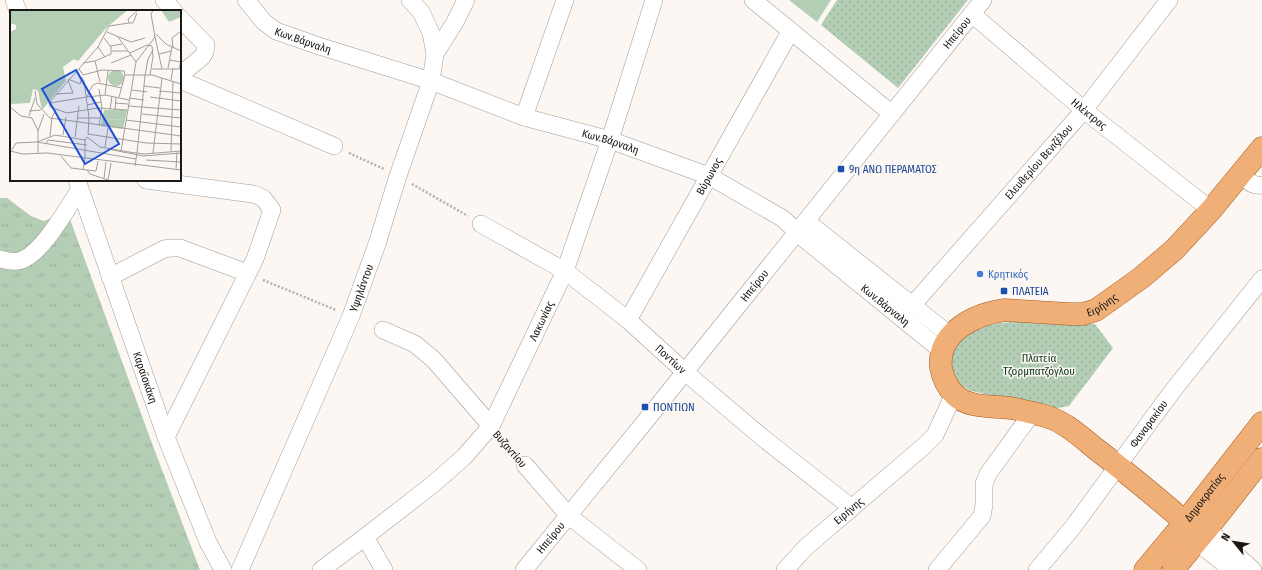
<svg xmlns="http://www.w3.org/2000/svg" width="1262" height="570" font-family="'Fira Sans Condensed',sans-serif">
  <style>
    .grass { fill: url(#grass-tufts) }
    .park { fill: url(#park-dots) }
    .pitch { fill: #b3ceb5 }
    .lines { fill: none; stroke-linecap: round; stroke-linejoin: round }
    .minor-casing { stroke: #a19d98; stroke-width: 18 }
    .major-casing { stroke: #a0571c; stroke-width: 23 }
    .path { stroke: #b4b1ad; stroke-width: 2.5; stroke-dasharray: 2 2; stroke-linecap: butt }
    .minor { stroke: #fff; stroke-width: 17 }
    .major { stroke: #f1af78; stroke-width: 22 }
    .transit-dot { fill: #1a4fb4; stroke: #fcf7f2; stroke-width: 1.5 }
    .shop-dot { fill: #3f7fe0; stroke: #fcf7f2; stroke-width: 1.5 }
    .labels { text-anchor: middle; stroke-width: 3; stroke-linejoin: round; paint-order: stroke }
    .street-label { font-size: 11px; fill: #1a1917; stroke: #fcf7f2 }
    .transit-label { font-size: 11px; fill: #164399; stroke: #fcf7f2; text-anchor: start }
    .shop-label { font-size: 11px; fill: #366cbe; stroke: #fcf7f2; text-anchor: start }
    .park-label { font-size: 11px; fill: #0c3817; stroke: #fcf7f2 }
    .inset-road { fill: none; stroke: #a29e9a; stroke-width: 1 }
    .view { fill: #1d4ed8; fill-opacity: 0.15; stroke: #1d4ed8; stroke-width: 2 }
    .inset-edge { fill: none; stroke: #1a1917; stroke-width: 2 }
  </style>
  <defs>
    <pattern id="grass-tufts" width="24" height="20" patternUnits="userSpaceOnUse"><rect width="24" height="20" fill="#b3ceb5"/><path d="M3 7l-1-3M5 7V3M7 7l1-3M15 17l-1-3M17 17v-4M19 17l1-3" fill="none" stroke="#99b09b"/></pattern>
    <pattern id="park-dots" width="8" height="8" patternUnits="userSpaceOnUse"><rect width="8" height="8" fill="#b3ceb5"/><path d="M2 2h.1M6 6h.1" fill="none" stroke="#99b09b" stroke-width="1.8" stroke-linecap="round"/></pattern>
  </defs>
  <rect width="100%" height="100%" fill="#fcf7f2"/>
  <path class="grass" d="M0,198h7l24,18 13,5 23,-10 83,227 50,132h-200z"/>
  <path class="park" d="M837,0h131l-70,88 -77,-63z
    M1028,321l40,3h27l18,24 -44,58 -16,3 -82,-18c-10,-5 -22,-14 -21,-27 1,-5 0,-13 3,-18 11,-22 53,-24 75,-25z"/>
  <path class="pitch" d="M789,0h42l-14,22z"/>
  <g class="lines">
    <g class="minor-casing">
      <g id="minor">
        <path d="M14,0l4,11"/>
        <path d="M164,0l10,11"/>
        <path id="s1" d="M246,0l18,22 12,9 43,15 112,35 93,36 86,23 99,36 73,42 10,9 5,6 145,118"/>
        <path d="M753,0l139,114"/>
        <path id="s2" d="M972,14l112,96 127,100"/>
        <path d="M180,18l26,27 -1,7 -3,5 -22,18"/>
        <path d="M435,54l20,-32 11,-22"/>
        <path d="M180,80l154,66"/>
        <path d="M524,117l41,-117"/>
        <path d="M1240,175c7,5 13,12 22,10"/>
        <path id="s3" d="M77,180l89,257 42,105 15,28"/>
        <path d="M146,180l107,14 10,4 9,12 -17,49 -89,178"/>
        <path d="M806,221l145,115"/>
        <path id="s4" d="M481,224l84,47 63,49 57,52 78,66 89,70"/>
        <path d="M0,259c7,2 18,4 24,0 21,-10 43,-51 56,-70"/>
        <path d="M110,277l54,-28 7,-1h9l67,25"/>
        <path id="s5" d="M902,317l182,-207 85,-110"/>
        <path id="s6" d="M628,320l162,-288"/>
        <path d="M383,330l32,14 19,16 57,66"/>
        <path d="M525,465l44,51 69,54"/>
        <path d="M1195,525l12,4 46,41"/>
        <path d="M1190,531l7,11 35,28"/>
        <path d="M365,537l19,33"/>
        <path id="s7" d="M240,570l111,-254 26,-72 21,-68 33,-95 4,-27 -4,-21 -10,-21 -11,-12"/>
        <path id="s8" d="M321,570l44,-33 67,-52 32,-28 27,-31 74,-155 45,-131 44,-140"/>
        <path id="s9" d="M524,570l128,-157 331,-413"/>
        <path id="s10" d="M785,570l21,-23 118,-101 11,-11 19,-41"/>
        <path d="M937,570l45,-54 2,-11v-21l4,-10 44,-61"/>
        <path id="s11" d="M1037,570l36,-43 98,-134 91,-114"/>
      </g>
    </g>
    <g class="major-casing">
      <g id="major">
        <path id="s12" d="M1185,522c-29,-25 -59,-50 -89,-73 -15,-12 -32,-28 -51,-33 -11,-3 -23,-6 -35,-8 -18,-2 -42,0 -55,-13 -7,-7 -12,-16 -14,-27 -4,-36 34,-54 64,-58l65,4h13l13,-4 45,-32 33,-28 37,-40 51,-62"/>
        <path id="s13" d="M1145,570l40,-48 77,-99"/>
        <path d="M1173,570l34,-41 55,-70"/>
      </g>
    </g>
    <path class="path" d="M349,153l35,16
      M412,184l56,32
      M263,280l73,30
      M501,438l14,16"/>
    <use href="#minor" class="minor"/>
    <use href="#major" class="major"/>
  </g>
  <g class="transit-dot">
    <rect x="837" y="165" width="8" height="8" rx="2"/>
    <rect x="1000" y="287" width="8" height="8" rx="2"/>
    <rect x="641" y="403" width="8" height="8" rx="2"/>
  </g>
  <circle class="shop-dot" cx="980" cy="274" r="4"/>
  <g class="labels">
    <g class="street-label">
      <text dy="4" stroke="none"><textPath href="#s9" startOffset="690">Ηπείρου</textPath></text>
      <text dy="4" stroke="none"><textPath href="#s1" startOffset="72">Κων.Βάρναλη</textPath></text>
      <text dy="4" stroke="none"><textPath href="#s2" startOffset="154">Ηλέκτρας</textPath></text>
      <text dy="4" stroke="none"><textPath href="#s1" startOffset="396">Κων.Βάρναλη</textPath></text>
      <text dy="4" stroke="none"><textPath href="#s5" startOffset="207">Ελευθερίου Βενιζέλου</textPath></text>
      <text dy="4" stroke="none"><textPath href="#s6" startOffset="165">Βύρωνος</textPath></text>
      <text dy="4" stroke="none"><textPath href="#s9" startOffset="366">Ηπείρου</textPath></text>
      <text dy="4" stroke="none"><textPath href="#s7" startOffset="307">Υψηλάντου</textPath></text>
      <text dy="4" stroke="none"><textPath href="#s12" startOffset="496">Ειρήνης</textPath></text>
      <text dy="4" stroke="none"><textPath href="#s1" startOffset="720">Κων.Βάρναλη</textPath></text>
      <text dy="4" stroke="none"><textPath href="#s8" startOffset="340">Λακωνίας</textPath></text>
      <text dy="4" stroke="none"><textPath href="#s4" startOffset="234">Ποντίων</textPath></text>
      <text dy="4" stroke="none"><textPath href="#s3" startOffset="209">Καραϊσκάκη</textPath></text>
      <text dy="4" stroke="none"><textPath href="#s11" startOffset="184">Φαναρακίου</textPath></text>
      <text transform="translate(510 449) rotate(49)" y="4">Βυζαντίου</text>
      <text dy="4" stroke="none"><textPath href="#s13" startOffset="94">Δημοκρατίας</textPath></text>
      <text dy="4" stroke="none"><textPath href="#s10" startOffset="87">Ειρήνης</textPath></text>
      <text dy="4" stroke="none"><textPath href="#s9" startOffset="42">Ηπείρου</textPath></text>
    </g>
    <g class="transit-label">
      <text x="849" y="173">9η ΑΝΩ ΠΕΡΑΜΑΤΟΣ</text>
      <text x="1012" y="295">ΠΛΑΤΕΙΑ</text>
      <text x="653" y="411">ΠΟΝΤΙΩΝ</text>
    </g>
    <g class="shop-label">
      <text x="988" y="278">Κρητικός</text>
    </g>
    <g class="park-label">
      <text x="1039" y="362">Πλατεία<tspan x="1039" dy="13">Τζορμπατζόγλου</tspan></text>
    </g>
  </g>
  <g transform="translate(10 10)">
    <rect width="171" height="171" fill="#fcf7f2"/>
    <path d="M0,0h118l-21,17 -29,34 -4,-2 -11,8 3,14 -24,29 -4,-19 -5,-2 -3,14 -20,1v-72l6,-3v-4l-6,-2zM151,0h20v7l-12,5z" fill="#b3ceb5"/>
    <path d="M98 68a8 8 0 1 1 16 0a8 8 0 1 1-16 0ZM92,109l23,1 -2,9 -22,-3z" fill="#b3ceb5"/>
    <path d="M94,100h23l-2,10 -23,-1z" fill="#b3ceb5"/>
    <path class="inset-road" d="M119,13h4l4,-10M97,22l24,10 14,-4M146,24l10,10 15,7M108,27l18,25M145,27l7,32M100,36l12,-2M88,37l7,10M163,37l-1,-9 9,-7M102,41h16M120,43l17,-8 5,1 1,11 -3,18M149,44l12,-3M159,50l12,2M85,51l5,21M73,53l12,-2 16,-7v-7l-7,-9M101,53l20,-8M158,58l4,-21M69,59l4,6 19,-5 22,1 1,4M142,59h27l2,-8M115,65h27l29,9M72,68l2,3 5,37 -1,17M58,69l12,5 2,-7M161,70l2,-12M134,76l16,2M89,79l3,19 -3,18M122,80l15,2M25,81l2,13 13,14 131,18M149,81l22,2M46,84l17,-1 -5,-13M95,85l3,-24M77,87l18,-2 24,5M109,87l6,-22M140,87l31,4M119,88l15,2M39,93l49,-56 11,-21 20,-3 -1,-4 10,-9M39,93l38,-6 5,-11 5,-3 25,5M39,93l1,4 17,6 31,-5 29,2M105,93l13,1M77,95l14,-3M118,96l53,4M0,97l11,9 11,2 6,13M100,100l2,-14M105,100l1,-13M19,101l12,-1M132,104l39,4M19,106l6,-18M68,108h23M116,110l55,7M78,124l58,9 35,1M53,125l3,-18M40,126l2,-19 4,-7M65,127l4,-31M27,132l99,17M36,134l2,-4 39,5M95,137l3,-19M98,139l35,7 38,-3M2,140l4,-7 21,-1 18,-7 30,5M0,141l13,3 24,-1 134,17M111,141l15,-89 19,-25 -4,-23 2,-4M161,141l2,-70M28,143v-22l6,-17M127,143l8,-77 3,-17 5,-9M143,143l9,-75M51,146l10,12 16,2 9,1 2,-10M75,148v-18l2,-3 13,10 29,5 15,2 37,-3M136,150l35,2M125,156l2,-13M73,160l2,-12M77,160l3,4 18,6 3,-17M166,160l1,-18M94,168l2,-16"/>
    <path class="view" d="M66,60l43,74 -34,20 -43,-75z"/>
    <rect width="171" height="171" class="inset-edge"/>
  </g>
  <g transform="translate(1234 542) rotate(300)" stroke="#fcf7f2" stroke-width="3" paint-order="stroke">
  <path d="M0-3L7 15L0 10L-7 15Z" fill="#1a1917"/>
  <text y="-6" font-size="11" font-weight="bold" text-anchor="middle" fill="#1a1917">N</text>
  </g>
</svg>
